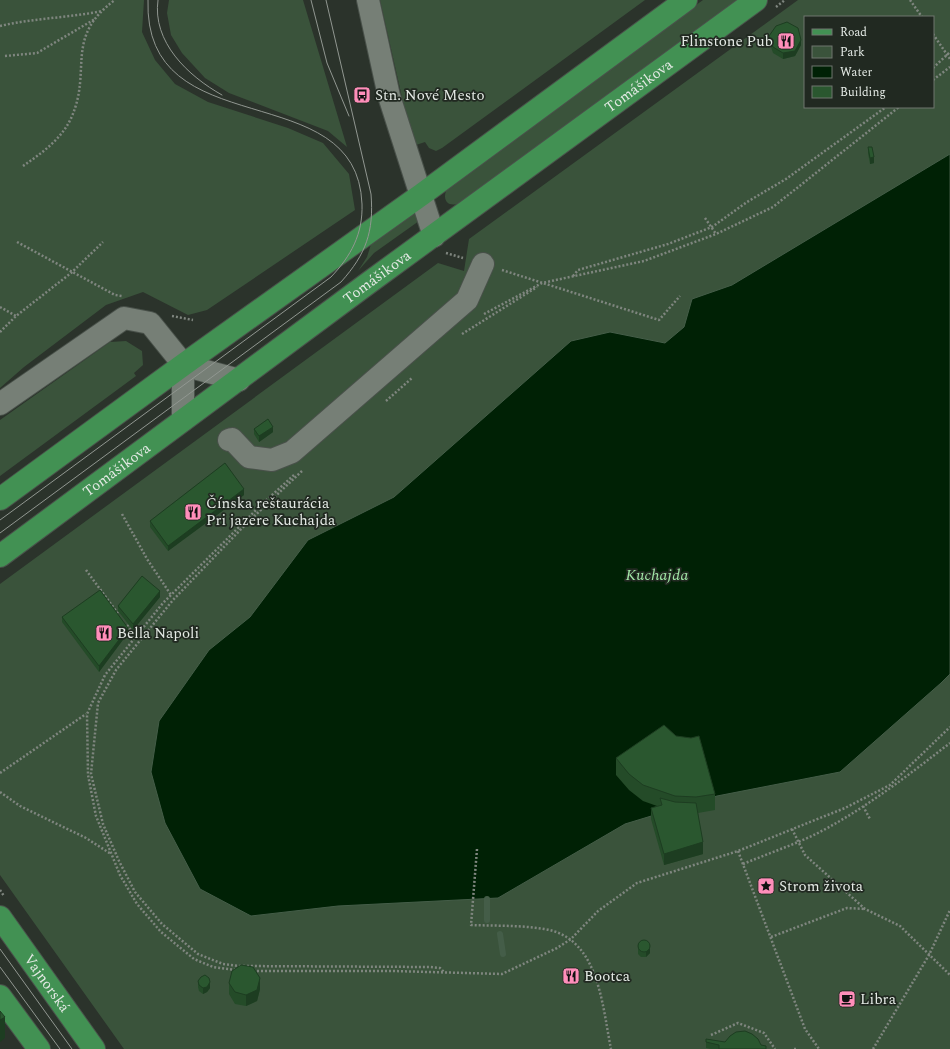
<svg xmlns="http://www.w3.org/2000/svg" width="950" height="1049" font-family="Spectral,serif">
  <style>
    .green { fill: #3a533b; fill-rule: evenodd }
    .water { fill: #002105; stroke: #445d48 }
    .lines { fill: none; stroke-linecap: round; stroke-linejoin: round }
    .stream { stroke: #445d48; stroke-width: 6 }
    .minor-casing { stroke: #49514a; stroke-width: 24 }
    .major-casing { stroke: #49514a; stroke-width: 24 }
    .path { stroke: #7f867f; stroke-width: 2.5; stroke-dasharray: 2 2; stroke-linecap: butt }
    .minor { stroke: #767f76; stroke-width: 22 }
    .major { stroke: #429153; stroke-width: 22 }
    .tram { stroke: #919791; stroke-width: 1 }
    .wall { fill: #244b28 }
    .shaded-wall { fill: #1d3d21 }
    .building { fill: #2a572f; stroke: #1d3d21 }
    .labels { text-anchor: middle; stroke-width: 3.5; stroke-linejoin: round; paint-order: stroke }
    .poi-label { font-size: 15px; fill: #e4eae5; stroke: #212921; text-anchor: start }
    .street-label { font-size: 15px; fill: #e4eae5; stroke: #212921 }
    .water-label { font-size: 16px; font-style: italic; fill: #a1e6a6; stroke: #212921 }
  </style>
  <rect width="100%" height="100%" fill="#2b332b"/>
  <path class="green" d="M0,0h144l-2,32 13,28 20,24 33,18 80,26 35,15 26,31 6,36 -148,100 -19,5 -45,-23 -37,13 -82,62 -24,21z
    M169,0h134l44,147 -19,-16 -99,-38 -24,-15 -23,-25 -11,-18 -4,-22z
    M380,0h265l-203,148 -6,3 -7,-3 -4,-6 -12,4z
    M703,0h35l-277,203c-16,6 -20,-6 -12,-18z
    M798,0h152v1049h-826l-124,-174v-291l438,-321 26,8 5,-32zM805,17h128v90h-128z
    M422,204l-3,17 -45,32 -16,18 9,-14 5,-16z
    M126,341l16,10 1,14 -9,8 2,3 -136,100v-56l110,-78z"/>
  <path class="water" d="M950,154v520l-9,9 -101,89 -123,24 -92,28 -127,74 -160,8 -87,10 -51,-27 -35,-66 -14,-51 8,-51 50,-71 41,-33 58,-77 86,-43 177,-156 39,-9 55,11 19,-16 8,-28 40,-14z"/>
  <g class="lines">
    <path class="stream" d="M487,899v21
      M500,934l3,20"/>
    <g class="minor-casing">
      <path id="minor" d="M368,0l21,96 45,140
        M183,365l56,15
        M0,404l124,-86 26,5 29,36 4,6v55
        M229,440l3,-1 17,18 23,3 20,-8 175,-152 16,-36"/>
    </g>
    <g class="major-casing">
      <g id="major">
        <path d="M0,499l183,-134 238,-170 265,-195"/>
        <path id="s1" d="M0,556l367,-272 389,-284"/>
        <path id="s2" d="M0,917l94,132"/>
        <path d="M0,996l39,53"/>
      </g>
    </g>
    <path class="path" d="M910,0l12,17
      M776,7l9,-7
      M0,26c34,-8 68,-8 102,-15
      M933,34l17,25
      M5,56l32,-3 58,-34
      M933,68l17,-16
      M933,80l17,-13
      M23,166c19,-13 40,-28 49,-50 20,-46 -8,-79 43,-116
      M705,218l11,16
      M17,242l98,53 7,1
      M446,253l17,5
      M502,270l157,50 21,-24
      M573,276l5,-6 90,-26 44,-17 35,-25 39,-23 100,-72
      M0,307l16,9
      M484,314l58,-31 102,-22 72,-27 57,-27 126,-100
      M172,316l21,4
      M0,332l16,-16 55,-43 32,-31
      M462,334l75,-47
      M386,401l26,-23
      M302,471l-56,53 -73,76 -57,70 -18,33 -7,71 12,50 16,37 16,31 27,32 36,30 25,10 17,2 190,1 10,1 4,4
      M122,514l25,45 24,36
      M86,570l33,45
      M127,625l8,11
      M0,773l86,-59
      M0,792l20,14 66,32 25,16
      M863,806l7,13
      M792,829l13,26 60,54 35,17 50,49
      M477,849l-6,76c24,1 49,0 73,4 55,8 58,76 67,120
      M738,851l67,178 14,20
      M743,864c24,-10 50,-19 73,-30 49,-25 91,-58 134,-91
      M0,890l4,6
      M771,937l76,-29 18,1
      M236,970l-23,-3 -19,-8 -33,-27 -24,-28 -17,-29 -24,-59 -8,-41 -1,-61 18,-39 58,-72 98,-98 33,-30
      M253,971h140l109,3 55,-26 14,-9 27,-28 39,-28 101,-32 107,-43 45,-23 60,-58
      M711,1035l27,-12 26,10 11,16
      M794,1049h2
      M873,1049l56,-94 21,-45"/>
    <use href="#minor" class="minor"/>
    <use href="#major" class="major"/>
    <path class="tram" d="M158,0c-6,42 30,76 64,95
      M311,0l16,63 22,53
      M0,520l331,-243c20,-21 32,-43 31,-73 -5,-131 -219,-56 -214,-204
      M0,533l341,-251c25,-28 33,-50 30,-88l-45,-194
      M0,949l72,100
      M0,967l60,82"/>
  </g>
  <path class="wall" d="M769,36l32,9 -6,11 -12,3 -10,-6 -4,-12z
    M868,147l6,16 -4,1 -2,-11z
    M254,429l19,3 -14,10 -5,-8z
    M244,495l-76,56 -18,-24v-6z
    M160,597l-27,33 -15,-19v-5z
    M62,617l66,16 -29,39 -37,-50z
    M616,758l99,36v16l-17,3 5,41 -39,11 -13,-46v-11l6,-2 -14,-5 -14,-11 -13,-15z
    M638,943l12,10 -4,4h-5l-3,-3z
    M198,981l12,7 -3,4 -4,2 -4,-3 -1,-4z
    M229,983l31,6 -3,12 -11,5 -11,-2 -6,-10z
    M706,1042h19l36,3 5,4h-55l-5,-1z"/>
  <path class="shaded-wall" d="M801,40v5l-6,11 -12,3v-6z
    M874,157v6l-4,1v-6z
    M273,427v5l-14,10v-6z
    M244,489v6l-76,56v-5z
    M160,591v6l-27,33v-6z
    M128,628v5l-29,39v-6z
    M703,842v12l-39,11v-11z
    M650,948v5l-4,4v-6z
    M260,978v11l-3,12 -11,5v-11z
    M210,982v6l-3,4 -4,2v-6z
    M5,1017v21l-5,4v-22z"/>
  <path class="building" d="M787,22l11,6 3,12 -6,11 -12,2 -10,-6 -4,-11 7,-10z
    M868,147h4l2,10 -4,1z
    M268,419l5,8 -14,9 -5,-7z
    M225,463l19,26 -76,57 -18,-25z
    M142,576l18,15 -27,33 -15,-18z
    M100,590l28,38 -29,38 -37,-49z
    M664,725l12,11 15,2 8,-2 16,58 -19,3 -21,-1 -32,-11 -14,-11 -13,-16z
    M660,798l15,4 21,1 7,39 -39,12 -13,-46 11,-3z
    M638 946a6 6 0 1 1 12 0a6 6 0 1 1-12 0Z
    M241,965l12,2 7,11 -3,12 -11,5 -11,-3 -6,-9 3,-12z
    M205,975l4,3 1,4 -3,5 -4,1 -4,-3 -1,-4 3,-4z
    M0,1011l5,6 -5,3z
    M745,1031l7,3 6,5 3,6 5,1v3h-47v-4l-13,-3v-3l19,3 5,-6 6,-4z"/>
  <defs>
    <g id="restaurant-square" transform="scale(0.9)"><rect x="-9" y="-9" width="18" height="18" rx="4" fill="#ff8eba" stroke="#212921"/><path d="M-5-6h1v4h1v-4h1v4h1v-4h1v5L-1.5 .5V6h-2V.5L-5-1ZM5-6V6H3V1.5H1.5Q1.5-4 5-6Z" fill="#111"/></g>
    <g id="bus-square" transform="scale(0.9)"><rect x="-9" y="-9" width="18" height="18" rx="4" fill="#ff8eba" stroke="#212921"/><path d="M-5-6H5V4H4V6H2V4H-2V6H-4V4H-5ZM-3.5-4V0h7V-4ZM-3.5 1.2v1.5H-2V1.2ZM2 1.2v1.5H3.5V1.2Z" fill="#111"/></g>
    <g id="sight-square" transform="scale(0.9)"><rect x="-9" y="-9" width="18" height="18" rx="4" fill="#ff8eba" stroke="#212921"/><path d="M0-6L1.8-2.2L6-1.7L2.9 1.2L3.7 5.4L0 3.3L-3.7 5.4L-2.9 1.2L-6-1.7L-1.8-2.2Z" fill="#111"/></g>
    <g id="cafe-square" transform="scale(0.9)"><rect x="-9" y="-9" width="18" height="18" rx="4" fill="#ff8eba" stroke="#212921"/><path d="M-5.5-4.5H6V0H3Q3 3.5 0 3.5H-2.5Q-5.5 3.5-5.5 0ZM3-3.2v2h1.7v-2ZM-6 4.5H4V6H-6Z" fill="#111"/></g>
  </defs>
  <g fill-rule="evenodd">
    <use href="#restaurant-square" x="786" y="41"/>
    <use href="#bus-square" x="362" y="95"/>
    <use href="#restaurant-square" x="193" y="512"/>
    <use href="#restaurant-square" x="104" y="633"/>
    <use href="#sight-square" x="766" y="886"/>
    <use href="#restaurant-square" x="571" y="976"/>
    <use href="#cafe-square" x="847" y="999"/>
  </g>
  <g class="labels">
    <g class="poi-label">
      <text x="773" y="46" text-anchor="end">Flinstone Pub</text>
      <text x="375" y="100">Stn. Nové Mesto</text>
      <text x="206" y="508">Čínska reštaurácia<tspan x="206" dy="17">Pri jazere Kuchajda</tspan></text>
      <text x="117" y="638">Bella Napoli</text>
      <text x="779" y="891">Strom života</text>
      <text x="584" y="981">Bootca</text>
      <text x="860" y="1004">Libra</text>
    </g>
    <g class="street-label">
      <text dy="5" stroke="none"><textPath href="#s1" startOffset="793">Tomášikova</textPath></text>
      <text dy="5" stroke="none"><textPath href="#s1" startOffset="469">Tomášikova</textPath></text>
      <text dy="5" stroke="none"><textPath href="#s1" startOffset="145">Tomášikova</textPath></text>
      <text dy="5" stroke="none"><textPath href="#s2" startOffset="81">Vajnorská</textPath></text>
    </g>
    <g class="water-label">
      <text x="657" y="580">Kuchajda</text>
    </g>
  </g>
  <rect x="804" y="16" width="130" height="92" fill="#212921" stroke="#6f766f"/>
  <rect x="812" y="29" width="20" height="6" fill="#429153" stroke="#6f766f"/>
  <text x="840" y="36" font-size="12" fill="#e4eae5">Road</text>
  <rect x="812" y="46" width="20" height="12" fill="#3a533b" stroke="#6f766f"/>
  <text x="840" y="56" font-size="12" fill="#e4eae5">Park</text>
  <rect x="812" y="66" width="20" height="12" fill="#002105" stroke="#6f766f"/>
  <text x="840" y="76" font-size="12" fill="#e4eae5">Water</text>
  <rect x="812" y="86" width="20" height="12" fill="#2a572f" stroke="#6f766f"/>
  <text x="840" y="96" font-size="12" fill="#e4eae5">Building</text>
</svg>
